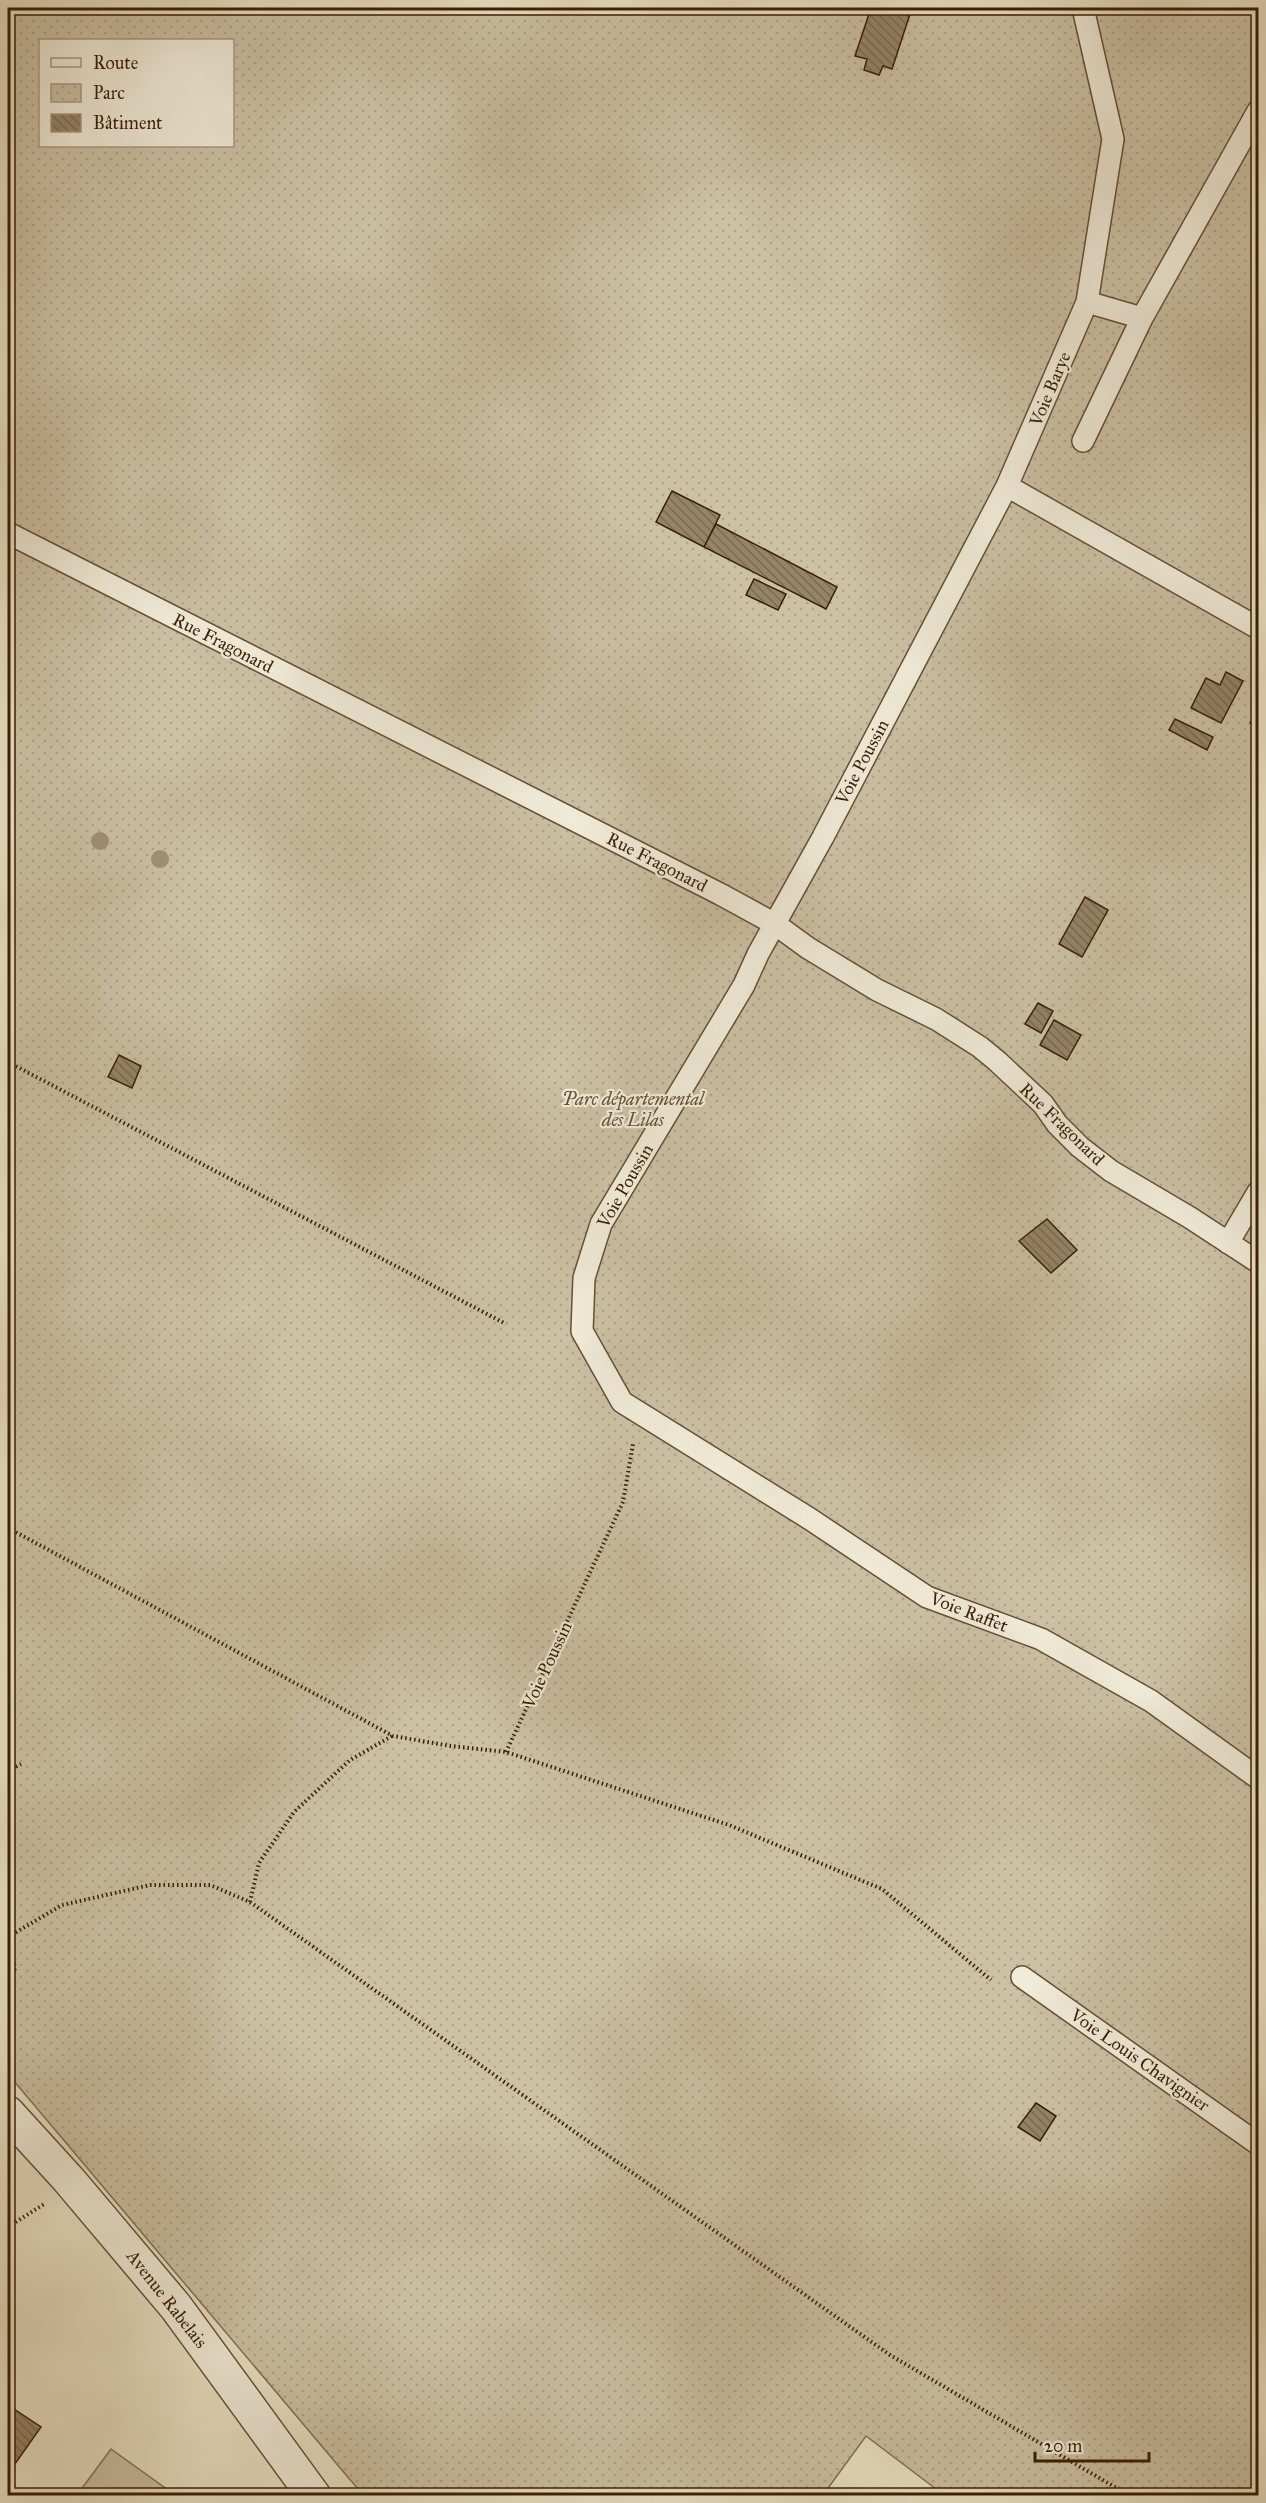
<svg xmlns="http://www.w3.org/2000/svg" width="1266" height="2503" font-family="'IM FELL Great Primer',serif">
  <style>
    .grass { fill: #ccc1a5; stroke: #827055; stroke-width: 1.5 }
    .park { fill: url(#park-dots); stroke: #827055; stroke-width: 1.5; fill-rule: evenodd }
    .building { fill: url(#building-back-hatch); stroke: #381e05; stroke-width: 1.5 }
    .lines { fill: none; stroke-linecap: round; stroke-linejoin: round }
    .lane-casing { stroke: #644f35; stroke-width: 24 }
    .street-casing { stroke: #644f35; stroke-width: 36 }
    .path { stroke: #381e05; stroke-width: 4; stroke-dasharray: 1.5 3; stroke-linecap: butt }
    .lane { stroke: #f1ecda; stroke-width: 21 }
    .street { stroke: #f1ecda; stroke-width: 33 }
    .tree { fill: #a09176 }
    .labels { text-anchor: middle; stroke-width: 4.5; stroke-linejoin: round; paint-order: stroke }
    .street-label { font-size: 18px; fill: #381e05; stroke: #f1ecda }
    .park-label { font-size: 18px; font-style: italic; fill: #644f35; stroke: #f1ecda }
  </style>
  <defs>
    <pattern id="park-dots" width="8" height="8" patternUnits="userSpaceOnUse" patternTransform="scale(1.5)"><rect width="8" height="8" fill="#ccc1a5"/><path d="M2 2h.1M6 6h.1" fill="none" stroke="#b0a58d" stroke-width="1.8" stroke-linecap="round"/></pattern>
    <pattern id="building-back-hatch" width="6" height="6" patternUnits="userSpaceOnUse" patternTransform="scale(1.5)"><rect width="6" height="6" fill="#958469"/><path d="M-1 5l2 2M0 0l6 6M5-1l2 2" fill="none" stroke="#7b6b54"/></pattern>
  </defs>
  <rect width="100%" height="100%" fill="#eae2c6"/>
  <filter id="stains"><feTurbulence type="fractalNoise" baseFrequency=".00333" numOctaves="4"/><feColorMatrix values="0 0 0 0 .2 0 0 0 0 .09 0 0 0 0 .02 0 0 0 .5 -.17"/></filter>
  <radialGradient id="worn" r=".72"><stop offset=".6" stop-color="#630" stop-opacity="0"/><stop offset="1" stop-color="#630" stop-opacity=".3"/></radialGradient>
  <path class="grass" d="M111,2449l64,46h-98z"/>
  <path class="park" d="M8,8h1250v2487h-314l-78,-59 -43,59h-460l-355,-421zM40,40h192v106h-192z"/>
  <path class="building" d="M871,8h41l-20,61 -9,-3 -4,9 -15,-5 3,-11 -12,-3z
    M672,491l48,24 -16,32 -48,-25z
    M716,524l121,63 -11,22 -122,-62z
    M754,579l32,15 -8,16 -32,-15z
    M1226,672l17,9 -22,42 -30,-15 15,-30 14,7z
    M1258,708v20l-8,-5z
    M1175,719l38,18 -6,13 -38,-20z
    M1085,897l23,13 -26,47 -23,-13z
    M1038,1003l15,8 -12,22 -16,-9z
    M1054,1020l27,15 -14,25 -27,-15z
    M119,1055l22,11 -9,22 -24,-11z
    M1047,1219l30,31 -26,23 -32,-32z
    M1036,2103l20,13 -16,25 -22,-14z
    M8,2405l33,22 -33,47z"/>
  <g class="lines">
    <g class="lane-casing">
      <path id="lane" d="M1083,8l30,131 -26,163 -80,184 251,142
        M1142,318l116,-207
        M1083,441l59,-123 -55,-16
        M1007,486l-184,351 -65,117 -14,31 -143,239 -17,54 -2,53 40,71 188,117 117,78 114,42 110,62 107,77
        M8,533l712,361 55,30 33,24 69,42 59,29 44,28 17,14 46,43 14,20 23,23 31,24 78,46 69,45
        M1228,1243l30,-51
        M1022,1977l236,167"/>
    </g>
    <g class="street-casing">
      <path id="street" d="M8,2113l61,67 107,127 138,189"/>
    </g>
    <path class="path" d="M8,1062l498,262
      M8,1528l385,208 58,10 55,6 223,73 153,64 109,91
      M506,1752l117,-250 10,-58
      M8,1771l13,-7
      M250,1902l9,-39 35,-51 56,-52 42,-24
      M8,1937l54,-32 88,-20h60l40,17 640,453 240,141
      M8,1958l8,9 -8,12
      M8,2227l36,-23
      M836,2496l21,-8"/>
    <use href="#lane" class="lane"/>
    <use href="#street" class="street"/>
  </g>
  <g class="tree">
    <circle cx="100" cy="841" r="9"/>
    <circle cx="160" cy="859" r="9"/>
  </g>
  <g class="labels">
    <g class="street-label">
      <text transform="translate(1050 389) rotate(-67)" y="6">Voie Barye</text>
      <text transform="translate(223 643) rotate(27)" y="6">Rue Fragonard</text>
      <text transform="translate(862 762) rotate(-62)" y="6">Voie Poussin</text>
      <text transform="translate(657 862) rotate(27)" y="6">Rue Fragonard</text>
      <text transform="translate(1062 1124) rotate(44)" y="6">Rue Fragonard</text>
      <text transform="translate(625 1186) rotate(-60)" y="6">Voie Poussin</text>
      <text transform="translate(969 1612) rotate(21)" y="6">Voie Raffet</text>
      <text transform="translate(547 1665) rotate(-65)" y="6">Voie Poussin</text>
      <text transform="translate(1140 2060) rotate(35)" y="6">Voie Louis Chavignier</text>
      <text transform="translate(167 2299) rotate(52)" y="6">Avenue Rabelais</text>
    </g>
    <g class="park-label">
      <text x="633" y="1105">Parc départemental<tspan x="633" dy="21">des Lilas</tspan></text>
    </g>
  </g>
  <rect width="1266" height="2503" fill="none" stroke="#eae2c6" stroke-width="30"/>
  <rect x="9" y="9" width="1248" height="2485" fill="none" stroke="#381e05" stroke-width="3"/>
  <rect x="15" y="15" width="1236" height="2473" fill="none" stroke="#381e05" stroke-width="1.5"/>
  <rect x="39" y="39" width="195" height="108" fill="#f1ecda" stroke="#a79a85" stroke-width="1.5"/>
  <rect x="51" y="58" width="30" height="9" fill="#f1ecda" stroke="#a79a85" stroke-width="1.5"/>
  <text x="93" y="69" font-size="18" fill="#381e05">Route</text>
  <rect x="51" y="84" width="30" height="18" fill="url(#park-dots)" stroke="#a79a85" stroke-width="1.5"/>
  <text x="93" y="99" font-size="18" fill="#381e05">Parc</text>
  <rect x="51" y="114" width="30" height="18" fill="url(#building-back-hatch)" stroke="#a79a85" stroke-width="1.5"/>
  <text x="93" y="129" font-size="18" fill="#381e05">Bâtiment</text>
  <path d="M1035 2452v9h114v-9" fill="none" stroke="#381e05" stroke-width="3"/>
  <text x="1044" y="2452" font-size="18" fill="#381e05" stroke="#f1ecda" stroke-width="4.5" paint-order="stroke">20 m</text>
  <rect width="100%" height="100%" filter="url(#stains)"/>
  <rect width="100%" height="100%" fill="url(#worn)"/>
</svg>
